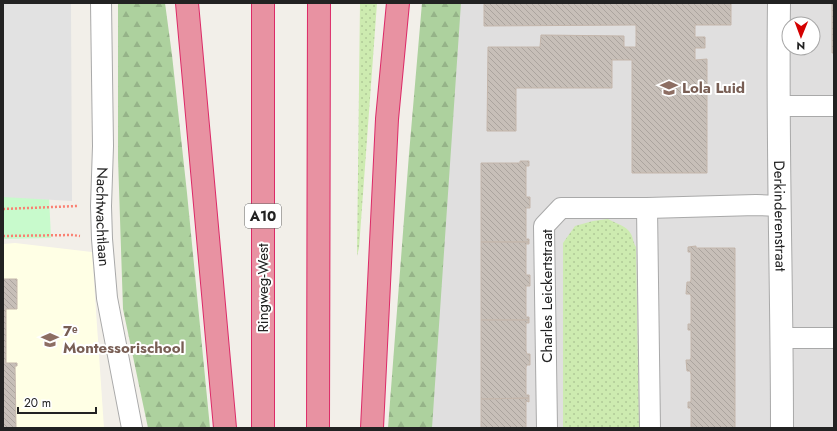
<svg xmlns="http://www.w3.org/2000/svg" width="837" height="431" font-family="Jost,sans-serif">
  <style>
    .residential { fill: #e0dfdf; fill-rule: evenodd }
    .education { fill: #ffffe5 }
    .grass { fill: url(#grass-dots) }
    .forest { fill: url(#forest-firs) }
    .park { fill: #c8facc }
    .parking { fill: #e2e2e2 }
    .building { fill: url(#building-back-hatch); stroke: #c4b6ab }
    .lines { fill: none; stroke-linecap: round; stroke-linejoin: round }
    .minor-casing { stroke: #a9a9a9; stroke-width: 22 }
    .tertiary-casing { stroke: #a9a9a9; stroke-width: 24 }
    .motorway-casing { stroke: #dc2a67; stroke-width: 24 }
    .path { stroke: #fa8072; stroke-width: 2.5; stroke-dasharray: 2 2; stroke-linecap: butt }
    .minor { stroke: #fff; stroke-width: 20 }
    .tertiary { stroke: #fff; stroke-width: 22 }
    .motorway { stroke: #e892a2; stroke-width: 22 }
    .labels { text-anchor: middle; stroke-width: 4; stroke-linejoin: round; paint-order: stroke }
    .shield { fill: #fff; stroke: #646464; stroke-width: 1 }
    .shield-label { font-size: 14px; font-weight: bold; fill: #222 }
    .education-label { font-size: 15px; font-weight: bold; fill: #785e54; stroke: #fff; text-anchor: start }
    .street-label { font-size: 15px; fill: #222; stroke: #fff }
  </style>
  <defs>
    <pattern id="grass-dots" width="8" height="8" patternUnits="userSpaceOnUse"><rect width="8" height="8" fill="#cdebb0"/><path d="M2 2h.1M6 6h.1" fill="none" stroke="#b0c997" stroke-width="1.8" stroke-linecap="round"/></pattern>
    <pattern id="forest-firs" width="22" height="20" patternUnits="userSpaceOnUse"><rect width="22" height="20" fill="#add19e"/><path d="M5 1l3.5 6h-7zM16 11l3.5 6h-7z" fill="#95b388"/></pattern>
    <pattern id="building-back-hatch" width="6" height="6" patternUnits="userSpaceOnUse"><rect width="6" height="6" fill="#c7bfb8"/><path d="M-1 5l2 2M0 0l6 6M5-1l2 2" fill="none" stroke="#aba49e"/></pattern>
  </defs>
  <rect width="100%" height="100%" fill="#f2efe9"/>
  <path class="residential" d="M437,3h397v425h-435zM789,24h24v24h-24z"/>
  <path class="education" d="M15,243l77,9 12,176h-101v-184z"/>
  <path class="grass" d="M360,3h17l-18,245 -2,8z
    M608,219c7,4 19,7 23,15 2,4 2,8 5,13l3,181h-76v-185l12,-17 18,-5z"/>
  <path class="forest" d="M118,3h47l7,52 15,138 23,235h-62l-25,-119 -5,-151z
    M422,3h39l-29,425h-44l21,-274z"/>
  <path class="park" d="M3,175h45l3,63 -48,1z"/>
  <path class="parking" d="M3,3h68l1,198 -69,-4z"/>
  <path class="building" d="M484,3h247v22h-36v12h10v11h-10v12l12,-1v114h-75v-113h-20v28h-96v43h-29l1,-84h52l1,-12 83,1v11h12v-22l-152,1z
    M832,3h2v50h-2z
    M520,161h9v5h-3v31h4v11h-4v31h3v3h-48v-79h39z
    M481,242h48v2h-3v31h4v11h-4v31h3v3h-48z
    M696,246v2h39v180h-44v-20h-3v-6h3v-28l-1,-3h-3l-1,-11h4l1,-2v-28h-3v-6h3v-28l-1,-2h-4l1,-12h3l1,-2v-28h-3v-5z
    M3,279h14v30h-11v54h11v3h-2l1,62h-13z
    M481,320h48v3h-3v28l1,3h3v11h-3l-1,2v28h3v3l-48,1z
    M529,398v4l-3,-1v27h-45v-29z"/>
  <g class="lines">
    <g class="minor-casing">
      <g id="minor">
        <path id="s1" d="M101,3l2,143 -2,60 1,33 5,59 25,130"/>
        <path d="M778,106h56"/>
        <path d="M647,208l3,220"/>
        <path d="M782,338h52"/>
        <path d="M547,428l-3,-202 17,-18h86l109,-3 23,1"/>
      </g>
    </g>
    <g class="tertiary-casing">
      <g id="tertiary">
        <path id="s2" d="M779,3c-2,142 3,283 3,425"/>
      </g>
    </g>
    <g class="motorway-casing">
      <path id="motorway" d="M187,3l38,425
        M263,3v425
        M318,428l1,-425
        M372,428l15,-309 11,-116"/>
    </g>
    <path class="path" d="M3,209l75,-3
      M3,236l69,-1 8,1"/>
    <use href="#minor" class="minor"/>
    <use href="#tertiary" class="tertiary"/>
    <use href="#motorway" class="motorway"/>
  </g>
  <defs>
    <g id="school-bare" transform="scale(1.38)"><path d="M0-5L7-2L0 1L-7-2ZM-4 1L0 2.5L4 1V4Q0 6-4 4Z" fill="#8d6e63" stroke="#fff" stroke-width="2.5" paint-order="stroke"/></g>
  </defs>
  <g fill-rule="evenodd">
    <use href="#school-bare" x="669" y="88"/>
    <use href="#school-bare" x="50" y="340"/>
  </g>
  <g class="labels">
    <rect class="shield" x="245" y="204" width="36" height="24" rx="3"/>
    <g class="shield-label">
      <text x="263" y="221">A10</text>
    </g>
    <g class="education-label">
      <text x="682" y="93">Lola Luid</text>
      <text x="63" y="336">7ᵉ<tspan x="63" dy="17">Montessorischool</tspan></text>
    </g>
    <g class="street-label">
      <text dy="5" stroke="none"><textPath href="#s2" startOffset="213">Derkinderenstraat</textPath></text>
      <text dy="5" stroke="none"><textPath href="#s1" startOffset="214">Nachtwachtlaan</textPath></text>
      <text transform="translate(263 288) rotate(-90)" y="5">Ringweg-West</text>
      <text transform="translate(547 296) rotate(-90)" y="5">Charles Leickertstraat</text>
    </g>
  </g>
  <rect width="837" height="431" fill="none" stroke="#222222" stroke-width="8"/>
  <g transform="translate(801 36) rotate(181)"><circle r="19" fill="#ffffff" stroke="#a7a7a7"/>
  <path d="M0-3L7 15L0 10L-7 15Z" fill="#d40000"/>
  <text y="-6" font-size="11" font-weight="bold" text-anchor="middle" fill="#222222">N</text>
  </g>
  <path d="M18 407v6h78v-6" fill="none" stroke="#222222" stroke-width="2"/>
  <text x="24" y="407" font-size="12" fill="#222222" stroke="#ffffff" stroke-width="3" paint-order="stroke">20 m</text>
</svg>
